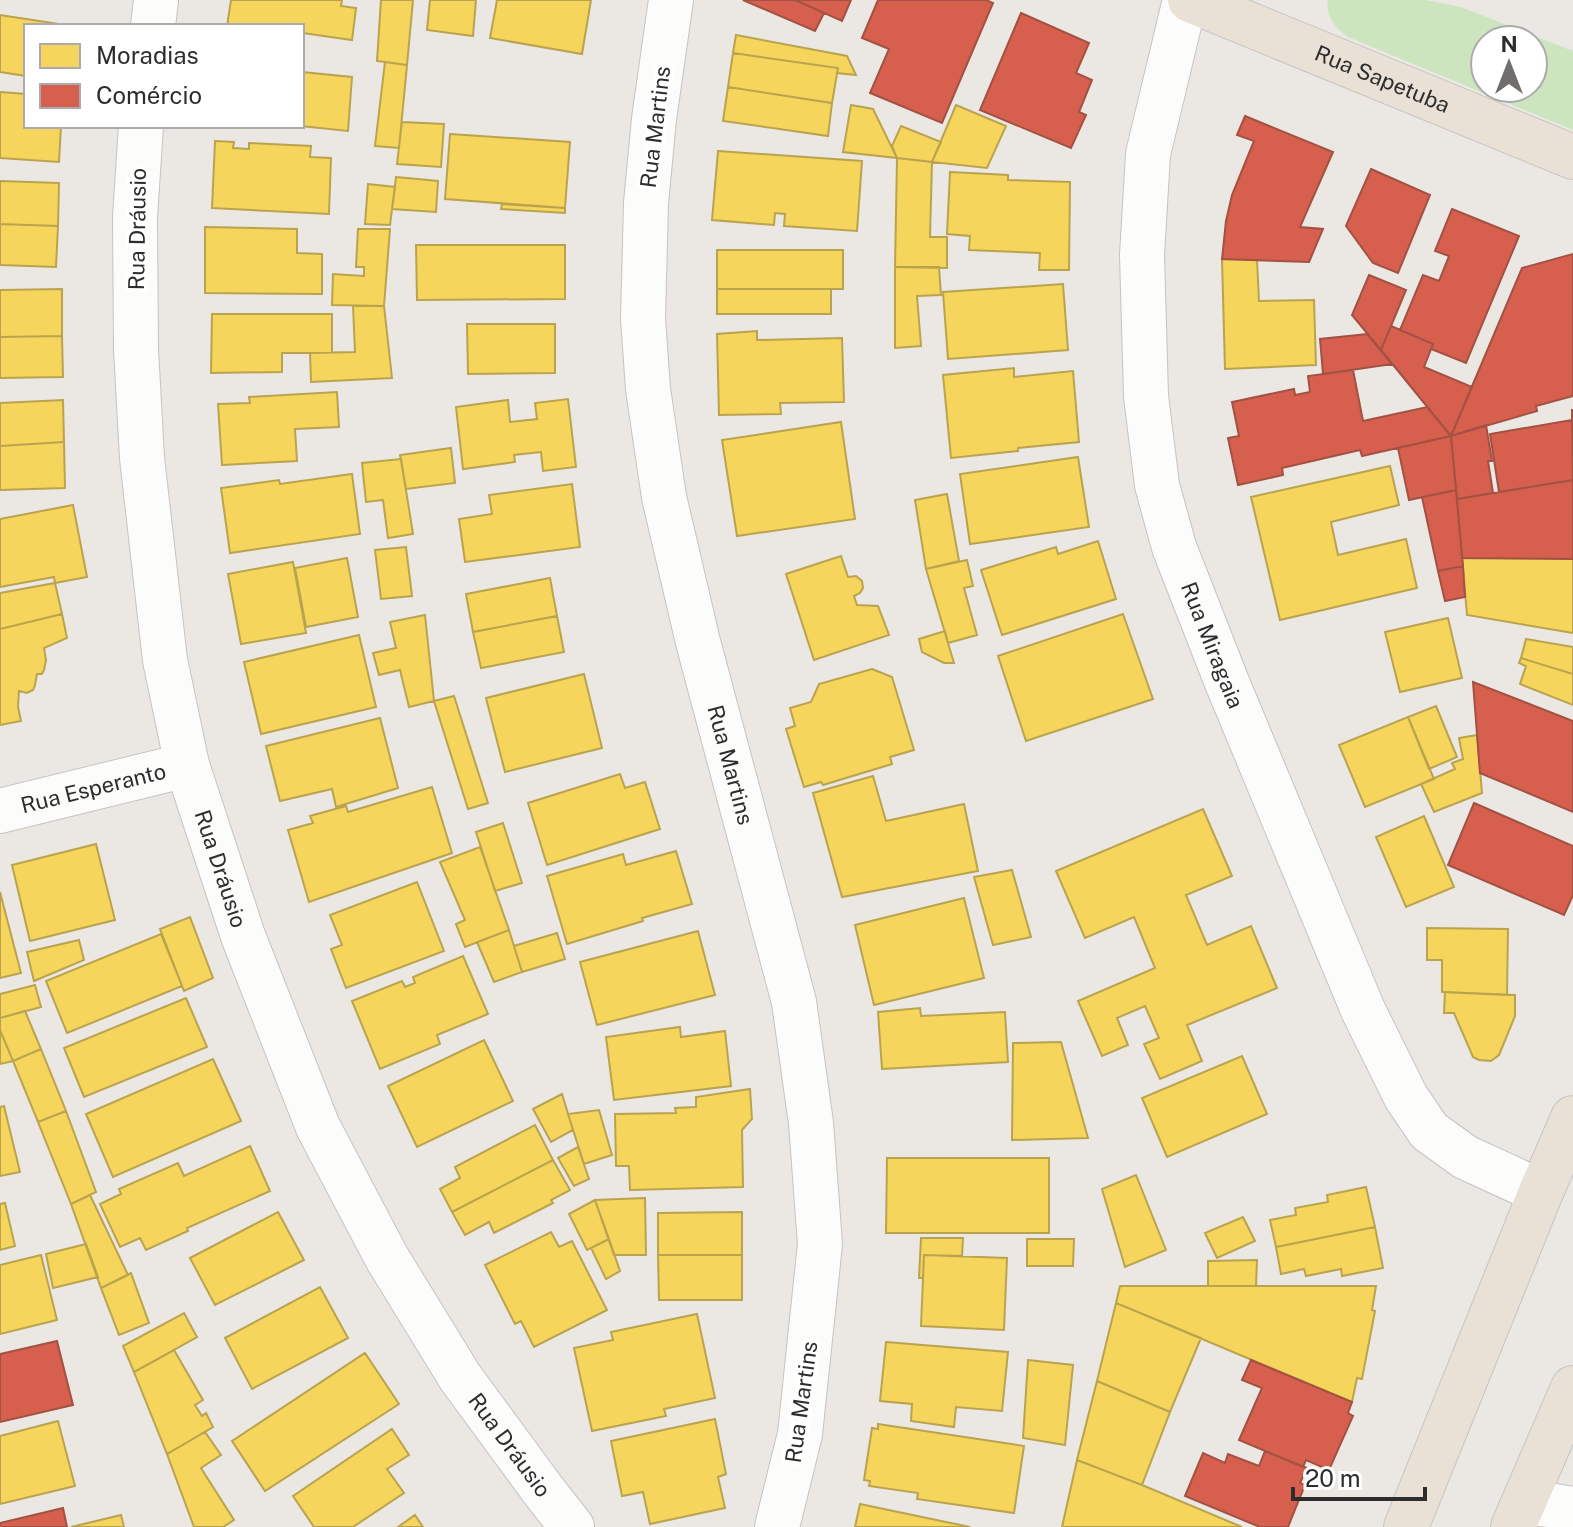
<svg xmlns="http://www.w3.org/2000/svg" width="1573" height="1527" font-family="'Public Sans',sans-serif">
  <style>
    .green { fill: #cce5bf; fill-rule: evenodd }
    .homes { fill: #f6d55c; stroke: #baa34e; stroke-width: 2 }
    .shops { fill: #d6604d; stroke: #a35143; stroke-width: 2 }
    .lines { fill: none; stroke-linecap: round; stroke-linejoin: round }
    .street-casing { stroke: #c5c4c4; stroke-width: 46 }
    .highway-casing { stroke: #c6c5c3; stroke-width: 46 }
    .street { stroke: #fcfcfb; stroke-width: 44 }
    .highway { stroke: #e9e0d6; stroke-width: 44 }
    .labels { text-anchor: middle; stroke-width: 8; stroke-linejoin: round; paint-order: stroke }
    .street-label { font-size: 22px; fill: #2d2d2d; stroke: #fff }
  </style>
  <rect width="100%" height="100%" fill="#ebe8e4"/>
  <path class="green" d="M1328,0h97l36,7 112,44v79l-225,-93c-13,-10 -23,-20 -20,-37zM1485,40h48v48h-48z"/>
  <path class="homes" d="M231,0h111l-1,6 15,2 -4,32 -50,-7v-7h-75z
    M381,0h32l-6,65 -30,-4z
    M430,0h46l-3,36 -46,-6z
    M497,0h94l-9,54 -92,-16z
    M0,15l66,10v1h-40v50l-26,-4z
    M736,35l111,21 9,19 -19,-2 1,-5 -105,-15z
    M733,53l105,15 -6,35 -104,-16z
    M385,62l22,3 -8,83 -24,-2z
    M302,72l50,5 -4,54 -47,-5z
    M728,87l104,16 -4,33 -105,-15z
    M0,92l26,2v32h35l-2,36 -59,-4z
    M851,105l22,4 24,49 -54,-6z
    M956,105l50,21 -19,42 -55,-6z
    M402,122l42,2 -3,43 -44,-3z
    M901,126l40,16 -9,20 -35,-4 -5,-12z
    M450,134l120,8 -5,66 -120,-9z
    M215,141l19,1 -1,6 16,1v-6l62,3 -1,11 21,1 -2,56 -117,-6z
    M718,151l144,10 -5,70 -73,-5 1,-12 -10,-1 -1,12 -62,-5z
    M897,158l35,4 -2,75h17v31l-52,-1z
    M950,172l58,3v5l62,2 -1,88h-30l1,-17 -71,-3 1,-14 -23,-2z
    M396,177l42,4 -2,31 -44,-3z
    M0,181l59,2 -1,43 -58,-2z
    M368,184l27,3 -5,38 -25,-1z
    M502,204l63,4v5l-64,-4z
    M0,224l58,2 -2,41 -56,-2z
    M205,227l92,2v24l25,1v40l-117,-1z
    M358,229h32l-6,77 -52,-1 1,-31 31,2v-9h-8z
    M416,245h149v54l-148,1z
    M717,250h126v39h-126z
    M1222,259l35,1 2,41 55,-1 2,65 -91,4z
    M895,267h44l2,28 -24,1 4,50 -26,2z
    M1063,284l5,66 -120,9 -5,-67z
    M62,289v47l-62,1v-47z
    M717,289h114v25h-114z
    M353,306h31l8,72 -81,4 -1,-29 45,-1z
    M212,314h120v39h-50v19l-71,1z
    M467,324h88v49l-87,1z
    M757,331v9l85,-2 2,64 -64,1 1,11 -62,1 -2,-81z
    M62,336l1,41 -63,1v-41z
    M1014,368v9l59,-6 6,71 -61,6v3l-67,7 -8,-83z
    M337,392l2,35 -44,2 2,32 -75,4 -4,-61 32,-1 -1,-6z
    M568,399l8,68 -33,4 -2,-19 -27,3 1,7 -52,7 -7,-62 52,-7 2,22 27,-3 -2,-16z
    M63,400l1,42 -64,4v-43z
    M841,422l14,97 -118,17 -15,-96z
    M64,442l1,46 -65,2v-44z
    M451,448l4,35 -49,6 -6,-34z
    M1078,457l11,70 -119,17 -10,-70z
    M401,459l12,75 -25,4 -5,-38 -17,2 -4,-39z
    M1390,466l9,39 -68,17 7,33 68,-16 11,49 -137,32 -29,-123z
    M352,474l8,60 -130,19 -9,-65 58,-8 1,4z
    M572,484l8,63 -115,15 -6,-43 33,-5 -3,-19z
    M947,494l12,67 -33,8 -11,-69z
    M73,505l14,72 -32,6 -1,-6 -54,10v-68z
    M1098,541l18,58 -114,36 -21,-65 75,-23 2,7z
    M406,547l6,49 -31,3 -6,-49z
    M841,556l7,21 8,-1 6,5 1,7 -3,5 -6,3 3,9 21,1 11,29 -75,25 -28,-86z
    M347,558l11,59 -52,10 -11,-59z
    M1462,558l111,1v74l-106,-18z
    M967,560l6,26 -9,2 13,47 -29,8 -22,-74z
    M293,562l13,71 -65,11 -13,-70z
    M550,578l7,38 -84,16 -7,-38z
    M55,583l7,31 -62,15v-36z
    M62,614l5,24 -23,10 2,12 -2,10 -2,4h-5l-2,11 -2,5 -6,3 -8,-2 -1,16 3,14 -21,4v-96z
    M1123,614l30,85 -127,42 -28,-85z
    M425,615l9,86 -25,6 -9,-37 -21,5 -6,-22 23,-5 -6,-26z
    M557,616l7,36 -83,16 -8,-36z
    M1448,618l14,60 -62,14 -15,-60z
    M945,631l3,12 6,20h-10l-22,-11 -3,-13z
    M359,635l17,72 -115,27 -17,-72z
    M1526,639l47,8v27l-52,-16z
    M1521,658l52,16v31l-53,-21 6,-18 -7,-3z
    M872,669l20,8 22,73 -24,7 2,7 -69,21 -2,-3 -17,5 -18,-58 9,-3 -5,-18 21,-6 8,-18z
    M584,674l18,74 -97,24 -19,-74z
    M454,696l34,107 -20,6 -34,-108z
    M1436,706l21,51 -28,12 -21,-52z
    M1408,717l26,62 -69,28 -26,-62z
    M380,718l18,70 -62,19 -4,-18 -52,12 -14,-55z
    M1477,735l5,58 -48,19 -13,-28 34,-15 -3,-6 11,-4 -4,-21z
    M620,774l5,14 20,-6 15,47 -113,36 -19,-62z
    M873,776l13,45 78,-17 14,67 -136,26 -29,-104z
    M432,787l20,66 -143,49 -21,-72 25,-7 -3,-7 36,-10 2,6z
    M1203,809l29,67 -46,19 21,50 44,-19 26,62 -90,37 15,36 -42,18 -16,-35 15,-6 -14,-32 -28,12 11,27 -26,11 -24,-55 77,-33 -21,-51 -49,21 -29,-67z
    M1424,816l30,71 -48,20 -30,-70z
    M503,823l19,60 -27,8 -19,-59z
    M96,844l19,76 -85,21 -18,-76z
    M480,847l29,83 -44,17 -9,-23 9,-4 -25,-58z
    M676,851l16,53 -50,14 1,3 -76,23 -20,-68 76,-22 3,11z
    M1012,870l19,67 -38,8 -19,-68z
    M417,882l27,69 -98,37 -15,-39 11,-4 -12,-30z
    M0,892l21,81 -21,5z
    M964,898l20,80 -110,27 -19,-80z
    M190,917l23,61 -29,13 -24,-62z
    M1427,928l81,1 -1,66 -65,-3v-32h-15z
    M509,930l13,42 -28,10 -17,-40z
    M698,931l17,64 -118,30 -17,-63z
    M557,933l8,26 -43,13 -8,-26z
    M161,934l21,52 -115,47 -21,-52z
    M79,940l5,20 -50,21 -7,-29z
    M463,956l25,58 -51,21 3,9 -60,25 -28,-68 50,-20 3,6 10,-4 -2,-6z
    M35,985l6,22 -41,11v-24z
    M1445,992l70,3v21l-16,39 -8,6 -12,-1 -6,-3 -19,-44h-10z
    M186,998l21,49 -123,50 -20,-49z
    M920,1008l1,8 84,-4 3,50 -126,7 -4,-57z
    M25,1011l16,38 -28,12 -13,-31v-12z
    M680,1027l1,10 44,-6 6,55 -117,14 -8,-63z
    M0,1030l13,31 -13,3z
    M484,1040l29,61 -96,46 -29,-61z
    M1061,1042l27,96 -76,2 1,-97z
    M41,1049l25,62 -28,11 -25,-61z
    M1242,1056l25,58 -100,43 -25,-59z
    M213,1059l28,62 -128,56 -27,-63z
    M750,1089l2,30 -10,11 1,57 -113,3 -1,-24h-13l-1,-52 61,-1 -1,-5 21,-1v-10z
    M562,1094l11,36 -22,12 -18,-33z
    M4,1106l16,66 -20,4v-69z
    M599,1110l13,45 -28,9 -16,-50z
    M66,1111l30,81 -25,12 -33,-82z
    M535,1125l18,35 -101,52 -12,-23 20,-11 -5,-11z
    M250,1146l20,45 -83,37 1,3 -42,19 -6,-12 -20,9 -20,-43 21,-10 -2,-5 59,-26 6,13z
    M578,1147l11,32 -15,7 -16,-28z
    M887,1158h162v75h-163z
    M553,1160l17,30 -19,10 2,3 -59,30 -5,-11 -24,13 -13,-23z
    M1136,1175l30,75 -41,17 -23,-78z
    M1366,1187l9,40 -99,20 -6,-27 26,-5 -1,-7 33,-6 -1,-7z
    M90,1195l38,80 -27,13 -30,-84z
    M645,1198l1,57h-32l-19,-55z
    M595,1200l14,39 -22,11 -18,-36z
    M5,1203l10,43 -15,4v-46z
    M278,1212l26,48 -89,45 -25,-47z
    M742,1212v43h-84v-42z
    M1243,1217l12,24 -38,17 -12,-25z
    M1375,1227l8,41 -41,8 -1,-7 -35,7 -2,-7 -23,5 -5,-27z
    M551,1232l8,15 13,-6 35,69 -73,37 -13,-26 -6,3 -30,-59z
    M921,1238h42l-1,18 -38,-1 -1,23h-4z
    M609,1239l11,32 -14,8 -15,-31z
    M1027,1239h47l-1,27h-46z
    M86,1244l12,33 -45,11 -7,-34z
    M41,1255l16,65 -57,14v-69z
    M658,1255h84v45h-83z
    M924,1255l83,3 -3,72 -83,-4z
    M1257,1260l-1,26h-48v-25z
    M131,1273l18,50 -30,12 -18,-47z
    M1120,1286h256l-4,24 3,1 -13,68 -5,-1 -5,24 -236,-99z
    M320,1287l28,51 -96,51 -27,-51z
    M1116,1303l85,35 -31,74 -73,-31z
    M184,1313l13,24 -63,35 -11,-26z
    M697,1314l18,84 -51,11 2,7 -74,15 -18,-83 39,-8 -2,-8z
    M886,1342l122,10 -6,59 -46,-4 -2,20 -43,-6 1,-17 -32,-3z
    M174,1350l29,50 -8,5 7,11 4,-3 7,14 -46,27 -33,-82z
    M365,1353l34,51 -134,87 -33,-50z
    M1028,1360l45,5 -8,80 -42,-7z
    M1097,1381l73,31 -28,73 -65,-25z
    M715,1419l11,55 -8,3 7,31 -75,16 -7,-32 -21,4 -11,-55z
    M58,1421l17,65 -75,18v-68z
    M878,1424l146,22 -10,67 -97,-14 1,-6 -49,-7 1,-5 -6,-1 8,-52 6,1z
    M392,1429l17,26 -22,14 17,24 -51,34h-39l-21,-31z
    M205,1432l16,23 -20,13 33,52 -11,7h-29l-27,-73z
    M1077,1460l65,25 100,42h-180z
    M860,1504l110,23h-115z
    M121,1515l3,12h-53z
    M415,1515l8,12h-25z"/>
  <path class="shops" d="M743,0h52l29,13 -9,18z
    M795,0h56l-9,21z
    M878,0h108l7,3 -51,120 -72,-30 19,-44 -27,-11z
    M1021,13l68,30 -13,30 16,7 -13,32 7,3 -15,33 -91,-38z
    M1245,116l88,36 -33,75 23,2 -14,33 -87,-3 4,-38 6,-26 22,-54 -17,-6z
    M1371,169l59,26 -32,78 -25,-10 -27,-37z
    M1452,209l67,27 -53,127 -35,-14 2,-5 -33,-14 23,-55 16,6 10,-25 -14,-5z
    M1573,254v142l-37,10 1,5 -86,25 71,-168z
    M1369,275l37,15 -25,60 -29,-35z
    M1391,326l42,18 -9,23 48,20 -21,49 -70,-86z
    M1367,334l25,30 -69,10 -3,-35z
    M1353,370l10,51 64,-14 24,29 -89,20 -2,-6 -78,18 1,7 -45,10 -10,-47 11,-2 -7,-34 62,-13 1,6 15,-3 -2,-16z
    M1572,409l1,71 -74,12 -9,-58 82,-14z
    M1486,425l6,36h-4l5,32 -36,6 -6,-63z
    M1451,436l5,54 -47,10 -11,-52z
    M1573,480v79l-111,-1 -5,-59z
    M1456,490l7,76 -25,5 -16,-74z
    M1463,566l2,31 -20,4 -7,-30z
    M1473,682l100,39v91l-93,-39z
    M1474,803l99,43v49l-9,20 -116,-50z
    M57,1341l16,64 -73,17v-68z
    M1251,1360l101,42 -4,11 5,3 -24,54 -23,-10 -3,7 -64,-27 23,-52 -20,-8z
    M1265,1451l42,17 -7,15 5,2 -17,42h-28l-75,-31 18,-43 22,10 3,-9 31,12z
    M63,1508l4,19h-67v-4z"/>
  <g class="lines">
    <g class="street-casing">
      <g id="street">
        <path id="s1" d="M671,0l-17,119 -8,84 -3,116 5,70 16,108 34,145 96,360 17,121 9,121 -20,190 -23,93"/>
        <path id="s2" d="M1185,0l-37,154 -6,101 4,141 11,89 17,62 52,133 137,330 43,87 23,34 36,26 76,35"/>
        <path d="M153,26l3,-26"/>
        <path id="s3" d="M141,126l-6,91 1,132 6,109 23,202 22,105 56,171 75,191 69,131 73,119 83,113 29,37"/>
        <path id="s4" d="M0,811l187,-46"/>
        <path d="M1523,1504h20l30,5"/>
      </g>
    </g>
    <g class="highway-casing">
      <g id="highway">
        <path id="s5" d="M1190,0l383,157"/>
        <path d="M1406,1527l135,-335 32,-74"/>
        <path d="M1513,1527l60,-139"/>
      </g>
    </g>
    <use href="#street" class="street"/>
    <use href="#highway" class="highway"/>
  </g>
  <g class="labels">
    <g class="street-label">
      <text dy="8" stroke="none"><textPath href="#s5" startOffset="208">Rua Sapetuba</textPath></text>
      <text transform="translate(655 127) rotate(-83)" y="8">Rua Martins</text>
      <text transform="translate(137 229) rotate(-89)" y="8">Rua Dráusio</text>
      <text dy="8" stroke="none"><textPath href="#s2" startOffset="660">Rua Miragaia</textPath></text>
      <text dy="8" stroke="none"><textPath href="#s1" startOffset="776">Rua Martins</textPath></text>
      <text dy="8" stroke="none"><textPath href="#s4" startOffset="96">Rua Esperanto</textPath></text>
      <text dy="8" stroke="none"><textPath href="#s3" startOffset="752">Rua Dráusio</textPath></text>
      <text transform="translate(801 1402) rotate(-82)" y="8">Rua Martins</text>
      <text dy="8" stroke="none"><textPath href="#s3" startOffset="1400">Rua Dráusio</textPath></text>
    </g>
  </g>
  <rect x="24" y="24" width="280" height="104" fill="#ffffff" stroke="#ababab" stroke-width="2"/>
  <rect x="40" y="44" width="40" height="24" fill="#f6d55c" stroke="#ababab" stroke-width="2"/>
  <text x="96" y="64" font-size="24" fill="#2d2d2d">Moradias</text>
  <rect x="40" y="84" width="40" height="24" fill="#d6604d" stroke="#ababab" stroke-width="2"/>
  <text x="96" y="104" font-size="24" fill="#2d2d2d">Comércio</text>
  <g transform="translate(1509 64)"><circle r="38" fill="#ffffff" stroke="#ababab" stroke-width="2"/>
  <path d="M0-6L14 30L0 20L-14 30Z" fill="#706e6d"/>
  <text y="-12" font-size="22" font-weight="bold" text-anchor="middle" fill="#2d2d2d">N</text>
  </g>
  <path d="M1293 1487v12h132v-12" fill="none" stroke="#2d2d2d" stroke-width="4"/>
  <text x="1305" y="1487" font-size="24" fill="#2d2d2d" stroke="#ffffff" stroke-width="6" paint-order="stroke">20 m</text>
</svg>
